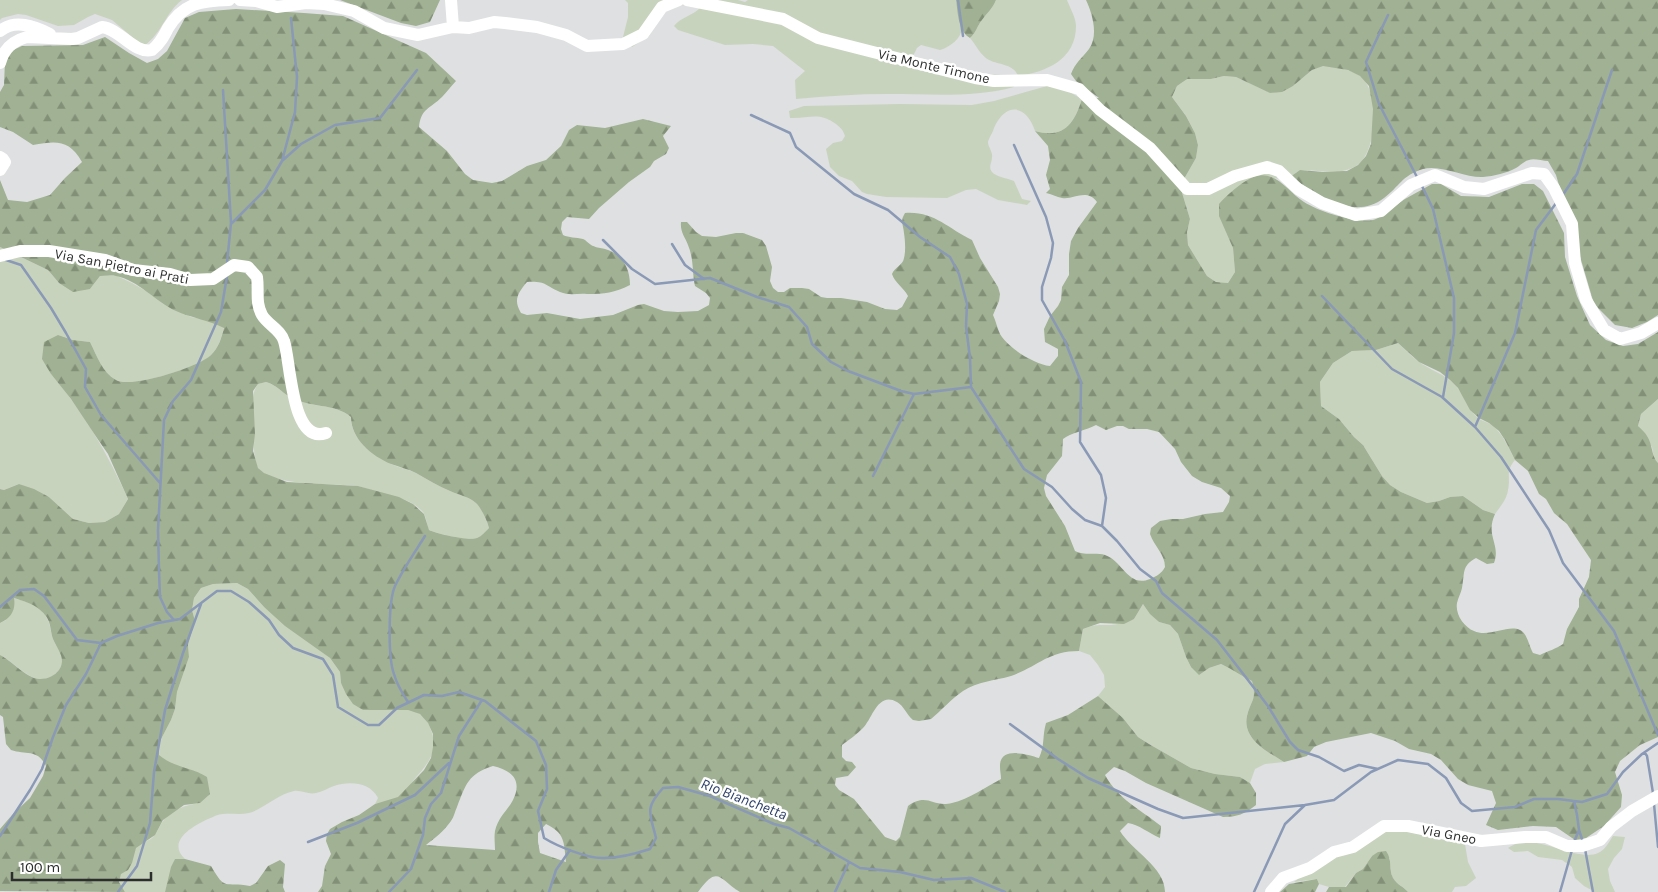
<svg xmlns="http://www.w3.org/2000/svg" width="1658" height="892" font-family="Karla,sans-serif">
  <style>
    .green { fill: #c8d3be }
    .forest { fill: url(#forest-firs); fill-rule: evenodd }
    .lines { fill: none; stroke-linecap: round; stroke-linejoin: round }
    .stream { stroke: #8a99b5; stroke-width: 2.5 }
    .minor { stroke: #fff; stroke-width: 12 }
    .labels { text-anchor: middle; stroke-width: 5; stroke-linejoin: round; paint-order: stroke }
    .street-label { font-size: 14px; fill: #2c2d2d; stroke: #fff }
    .water-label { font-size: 15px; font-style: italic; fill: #2a3e67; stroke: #fff }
  </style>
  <defs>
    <pattern id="forest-firs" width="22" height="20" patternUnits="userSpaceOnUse" patternTransform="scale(1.25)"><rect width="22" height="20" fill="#a1b193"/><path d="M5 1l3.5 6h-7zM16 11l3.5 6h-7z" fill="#839078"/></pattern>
  </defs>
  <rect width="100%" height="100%" fill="#dfe0e2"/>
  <path class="green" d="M0,0h182c-16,12 -20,33 -37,45l-7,-3 -26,-22 -17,-6 -7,3 -14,8 -16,1 -32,-11 -8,-1 -16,4 -2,2z
    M625,0h113l7,2 3,-2h208c1,7 6,21 6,28 -1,11 -12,19 -22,22l-19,-5 -4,3 -4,8 55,17 50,3c-4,-12 -19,-11 -29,-16 -8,-4 -13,-15 -19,-22 6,-5 7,-12 12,-18 5,-7 11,-12 14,-20h71c3,8 9,18 9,26 0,33 -29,46 -58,50l-4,11c-41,11 -84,7 -126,7 -31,0 -61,2 -92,5l-1,-19 10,-9 -32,-25 -20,-2 -28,1 -47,-15 -4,-4c7,-9 18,-10 26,-18l-15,-3 -13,1 -10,8 -13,22 -17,11 -9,-10 5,-20v-14z
    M1323,65c12,3 26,3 37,11 20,14 18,77 -4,90 -17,10 -35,4 -53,4 -4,0 -7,3 -10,5 -9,5 -17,4 -26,1l-38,61 4,11 2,24 -7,11 -12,-1 -9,-6 -19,-31 -1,-13 3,-13 -10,-33 16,-28 2,-13 -3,-12 -9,-17 -14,-19 5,-11 9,-7h25l13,-3 12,1 35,16 22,-7 19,-16z
    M1047,86l17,3 18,10c-8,25 -18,40 -47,32 -8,-26 -29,-30 -41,-3 -1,4 -5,10 -6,14 0,5 5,10 4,15 0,6 -4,10 0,15 4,5 15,6 22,9l8,18 9,2 -4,4 -29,-5 -22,-11 -10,1 -19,8 -61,-1 -19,-3 -5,-2 -10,-11 -13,-5 -9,-9 -4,-18 7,-6 9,-2 3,-5c-2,-6 -4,-8 -9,-12 -18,-13 -27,-5 -46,-6l-1,-7 15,-5 96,-2 72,1 22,-4z
    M0,247l48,23 11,13 31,6 10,-13h17l15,7 59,34 17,3 16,7c-3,12 -5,20 -13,28 -11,12 -81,34 -95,25 -14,-8 -19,-24 -26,-38l-17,-2 -15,-5 -7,39c32,37 57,80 77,125l-9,15 -14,8 -16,1 -16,-4 -24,-22 -30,-13 -15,6 -4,-1z
    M1398,343c7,6 13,13 20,18 13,10 26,12 38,25 9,10 12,24 22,32 4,3 9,4 14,7 11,9 16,22 23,35 -10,12 -4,16 -7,30 -1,9 -8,17 -13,24l-12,-4 -20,-14 -13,1 -11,4 -12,2 -26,-11 -11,-7 -8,-9 -19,-31 -9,-8 -15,-18 -18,-13 -1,-24 13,-19 19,-12 24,-1z
    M266,382c11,3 15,10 24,15 19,11 45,6 61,20 0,23 21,37 40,47 8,4 17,5 25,9 11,6 22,13 34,18 9,4 20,6 27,13 5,5 10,17 12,24 -3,4 -6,8 -12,10 -8,3 -40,-4 -48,-8 -2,-5 -3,-14 -6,-18 -12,-13 -25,-14 -41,-19 -9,-2 -17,-6 -26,-7 -21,-3 -89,1 -99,-20 -5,-13 -2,-25 -3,-38 0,-15 -5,-32 4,-44z
    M1658,399v64l-4,-5 -2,-11 -14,-21 3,-12z
    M237,583l11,6 16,18 66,51 10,14 1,11 22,27c15,0 45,-4 57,4 6,4 9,10 11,16 9,23 -5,35 -18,51 -4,6 -9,13 -16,17 -7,3 -15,4 -22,6l3,-6c-8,-16 -29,-17 -44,-12 -6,2 -12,6 -18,7 -7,2 -15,-3 -22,-2 -16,3 -32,19 -45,22 -9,2 -18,0 -26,1 -5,0 -10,3 -15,5 -15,7 -42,22 -23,40h-10l-10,33h-40l-6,-10 2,-9c14,-7 8,-13 15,-25 4,-6 11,-6 16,-10 5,-5 7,-11 11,-17 8,-12 23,-16 37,-18l1,-29 -33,-11 -9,-7v-13l12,-23 4,-11 2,-17 12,-35 -1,-12 7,-24 -3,-11 2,-12 7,-10 12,-4z
    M14,598c8,3 18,4 25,10 12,12 10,17 14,31 2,6 7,11 9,17 3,14 -10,24 -23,23 -12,-1 -28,-19 -39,-24v-32l6,-3z
    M1143,604l16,18 11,3 8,9 8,23 5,10 18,1 12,-4c11,5 20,12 31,17 5,20 -1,18 -5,35 -5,23 21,36 37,46l-19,2 -10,5 -5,14 -10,-6 -25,-3 -24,-6 -42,-24 -11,-7 -15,-19 -25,-22 7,-9 -1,-12 -6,-10 -8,-10 -11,-4 4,-22c12,-5 15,-4 27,-4 8,0 17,-4 24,-6z
    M1391,828l74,16 3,18 8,16 -10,8 -11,1 -3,5h-44c-3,-4 -6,-5 -10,-8 -8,-5 -8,-17 -8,-26l-18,-2 -9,13 -7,4 -11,14h-16l-10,-3 -2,-5 -23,3 11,-9z
    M1613,836l12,1 -3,12 -8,9 -6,11 2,12 5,11h-20l-11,-6 -9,-8 -3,-11 -10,-7 -24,-3 -10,-6 -14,1 -6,-4c3,-2 7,-4 10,-5 24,-6 61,19 80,10 7,-3 11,-11 15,-17z"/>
  <path class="forest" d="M340,0h100l-10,22 -14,4 -15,-3z
    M956,0h40c-3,8 -9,13 -14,20 -5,6 -6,13 -12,18 -12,-7 -12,-25 -14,-38z
    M1086,0h572v315l-11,7 -15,6 -17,-3 -21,-21 -38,-129 -8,-14c-6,0 -14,-3 -19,-1 -5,1 -9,6 -13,8 -9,5 -22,8 -33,9 -18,1 -42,-13 -60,-8 -22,7 -23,17 -39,29 -31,24 -68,-5 -94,-21l10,-7 23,2 24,-1 11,-6 8,-9 5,-12 2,-35 -4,-23 -9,-10 -12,-6 -25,-4 -11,4 -19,16 -11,6 -12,1 -34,-16 -12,-1 -13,3h-24l-10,7 -5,11 14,19 9,17 3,12 -2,13 -16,28 10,33 -3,13 1,13 19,31 9,6 12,1 7,-11 -2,-24 -14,-32v-12c8,-9 26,-25 37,-28 21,-5 33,17 48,26 16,10 51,21 69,18 9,-2 24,-16 32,-21 9,-5 18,-10 27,-15h9l20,12 28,1 33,-13h12l9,7 21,42 1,24 12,39 13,29 16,15 17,6 15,-2 20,-12v67l-17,15 -3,12c3,3 7,6 9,10 6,9 4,20 11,27v274l-18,8 -20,16 -5,11 7,23 -1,12 -17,19 -18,12 -11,2 -19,-13 -23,-1 -35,4 -12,-5 10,-22 -4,-12 -24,-6 -10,-6 -17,-19 -10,-6 -22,-5 -14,-8 -24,-8 -45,9 -12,5 -7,9 -23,6c-16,-10 -42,-23 -37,-46 4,-17 10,-15 5,-35 -11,-5 -20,-12 -31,-17l-12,4 -10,7 -8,-8 -5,-10 -8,-23 -8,-9 -11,-3 -9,-8 -7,-10 -9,15 -10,5 -24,-1 -17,6 -4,22c-31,0 -42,16 -68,25 -17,5 -33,5 -48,15 -12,8 -21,19 -32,28l-12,2 -6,-1c-6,-5 -9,-14 -16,-18 -19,-11 -25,17 -34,26 -6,6 -14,12 -21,17v12l4,4 6,1 4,5 -8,9 -12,2 -1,7 4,5 15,9 31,38 11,4 4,-4 8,-31c20,-14 24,2 44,-3 17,-4 34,-16 49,-24 0,-4 -1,-8 -1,-12 -1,-21 27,-13 39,-9 6,-13 3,-21 7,-35l22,-8 30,-19 25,22 15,19 11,7 42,24 24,6 25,3 10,6 6,10v12c-11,9 -19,12 -33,12l-77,-34 -21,-12 -11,-4 -9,8c14,25 35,34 56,51l-1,12c-12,-5 -20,-13 -32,-15l-8,8c12,20 45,36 45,61h-425c-21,-13 -22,-28 -42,0h-380l4,-6 3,-20 6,-12 -5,-13 1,-7 3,-5 12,-7 17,-7 16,-11 23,-7 26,-27 7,-12 2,-11v-13l-5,-11 -8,-9 -12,-4h-45l-10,-6 -7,-10 -5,-11 -1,-11 -10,-14 -45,-32 -21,-19 -16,-18 -11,-6 -24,1 -12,4 -7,10 -2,12 3,11 -7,24 1,12 -12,35 -2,17 -4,11 -12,23v12c15,13 33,12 48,22l3,17 -10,9 -16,2 -21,15 -8,15 -19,13 -4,15 -4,7 -7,4 -2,8 6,10 -125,-1v-62l12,-14 18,-17 13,-22 3,-10c-8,-17 -20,-11 -35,-16l-5,-6 -3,-27 -3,-2v-60c11,5 26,23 39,24 15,1 28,-12 21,-26 -2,-5 -5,-9 -7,-14 -4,-14 -1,-19 -14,-30 -7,-6 -16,-8 -25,-11 2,12 -3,20 -14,25v-134l4,1 15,-6 15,5 15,8 24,22 16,4 16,-1 14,-8 9,-15 -20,-45 -9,-13 -28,-42 -20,-25 -9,-15 2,-17 14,-7 15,5 17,2c7,14 12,30 26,38 14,9 83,-13 95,-25 8,-8 10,-16 13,-27 -16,-8 -32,-10 -48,-17 -20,-9 -38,-31 -60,-35 -5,-1 -11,0 -16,0l-10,13 -17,3 -14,-9 -11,-13 -48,-23v-67l8,20 19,2 23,-7 15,-17 17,-16c-13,-23 -26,-21 -49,-17l-20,-13 -13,-5v-35l4,-7 1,-24 6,-10 11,-5 61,-1 22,-8 24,16 18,10 11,-4 9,-8 18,-33 14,-6 37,-3 68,4 39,3 83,37 30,28c-5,5 -9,11 -14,16 -12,12 -21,11 -23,30l28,24 18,23 8,6 19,3 10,-2 25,-15 19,-6 15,-14 8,-16 8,-5 28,3 38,-9 28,7 -8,10 6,12 -3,6 -12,7 -4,6 -21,15 -30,26 -10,11 -22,-2 -5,5 -1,7 2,6c6,3 13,2 20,4 3,1 6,5 10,7 4,2 10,2 15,4 15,5 22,19 22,35 -16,8 -25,9 -43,9 -10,-1 -17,2 -27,-2 -16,-7 -14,-11 -33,-10 -9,11 -14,18 -6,31l6,2 20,-2 33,6 33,-4 25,-10 6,-1 20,7 14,1 20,-1 11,-6 1,-7 -4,-5 -11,-7c-3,-13 -1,-27 -7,-41 -3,-8 -8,-13 -7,-23h6l9,10 6,4 14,1 20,-4h7l19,7 4,6 6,21 -2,14 3,7 5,4h6l6,-4h12l7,1 12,8 6,1h14l26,4 18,7 12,1 5,-3 6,-11c-5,-9 -13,-13 -16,-22 3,-7 11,-9 12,-16 2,-7 1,-18 0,-25 -1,-9 -4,-12 1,-20 29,-2 42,15 67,27l8,18 18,29 2,7 -1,7 -6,14c3,6 4,13 7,19 8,14 34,30 50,32l8,-10v-7l-13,-7 -1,-13 6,-13 8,-10 3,-6 1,-13 7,-12v-21l2,-13 7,-13 19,-26c-11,-14 -23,-2 -35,-4 -5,-1 -11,-4 -16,-5l4,-4 -4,-14 4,-15 -2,-14 -13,-15c29,8 39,-7 47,-32l17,-1 -23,-17 -5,-7c4,-11 11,-16 18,-25 10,-14 3,-36 -3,-49zM1398,343l21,19 21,10 10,8 8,8 12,22 9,8 10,5 10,8 6,9 10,20 13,11 11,23 7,5 8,14 13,11 24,36 -2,17 -10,22v8l-12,22 -4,15c-7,5 -15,7 -23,11l-7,-2c-4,-7 -6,-20 -13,-23 -12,-6 -31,8 -46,1 -10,-4 -19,-17 -17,-28 1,-5 4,-10 5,-15 3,-14 -1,-22 14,-30l11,6 7,-1c7,-19 -9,-27 1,-49l-12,-4 -20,-14 -13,1 -11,4 -12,2 -26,-11 -11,-7 -8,-9 -19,-31 -9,-8 -15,-18 -18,-13 -1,-24 13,-19 19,-12 24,-1zM266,382c11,3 15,10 24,15 19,11 45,6 61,20 0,22 21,39 40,47 8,3 17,5 25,9 11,6 22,13 34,18 9,4 20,6 27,13 5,6 10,16 12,24 -4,4 -7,8 -12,10 -8,3 -40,-4 -48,-8l-5,-16 -11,-10 -14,-7 -41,-11 -71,-4 -23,-9 -6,-5 -5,-17 2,-17 -2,-43 5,-7zM1096,425l10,5 11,-4h6l6,3h18l12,3 16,17 6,13 11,14 10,6 19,6 9,8 -1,6 -6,10 -18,2 -22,5h-12l-11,2 -9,7 -1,6c4,12 15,20 15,33 -4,7 -8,9 -15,12 -22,9 -27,-18 -45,-24 -9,-3 -21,1 -30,-4l-10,-25 -19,-30 -2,-8 3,-13 15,-19 1,-17c7,-6 24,-9 33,-14zM493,766c18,4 30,14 20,34 -5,10 -15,17 -18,31 -1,6 0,13 0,19l-69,-5c9,-7 18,-14 25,-24 3,-4 4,-10 6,-14 9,-23 11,-33 36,-41zM546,824c19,9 18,18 20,38l-26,-9 -2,-11v-9z
    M1386,851c7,10 2,17 7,27 4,7 10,8 15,14h-82l3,-5h17l10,-14 7,-4 9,-13 6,-4z
    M175,859h10l26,7c15,26 13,15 39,20l6,-3 12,-17 12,-6 5,4 -2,23 2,5h-120l6,-25z
    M1317,879l2,5 -4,8h-35l9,-8z"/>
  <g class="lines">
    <path class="stream" d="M958,0l5,36
      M1388,15l-22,47 13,42 39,75
      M223,90l8,133 -4,40
      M751,115l39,18 6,14 58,47 34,16 32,27 30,20 9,17 8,30 -1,22 4,32 1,29 53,82 28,18 20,22 13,11 17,6 15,15 23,28 16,12 6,12 55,47 51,66 22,36 8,8 21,7 25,14 15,-6 19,4
      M1014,145l32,72 7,26 -2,15 -9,29v13l23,41 16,41 -1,60 21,33 5,23 -4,28
      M282,161l19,-17 34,-19 45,-7 37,-48
      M1422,186l11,23 21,89v35l-11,64
      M1562,196l15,-22 35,-104
      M232,223l33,-33 17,-29 13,-49 2,-35 -6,-59
      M603,240l29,29 23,15 55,-6 47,19 32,10 18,20 5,17 19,18 17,9 53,20 13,3 57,-7
      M672,244l13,21 19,14
      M6,260l15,5 30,43 15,25 20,36 -1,18 16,28 59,68
      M1322,296l70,73 50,28 33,30 26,30 48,73 14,33 51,68 44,104
      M1475,427l40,-94 21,-103 21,-28
      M873,476l41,-82
      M0,607l20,-17 14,-1 10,7 33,44 24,3 16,-7 41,-13 22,-4 37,-28h14l18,11 20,18 10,15 14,13 30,11 10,16 5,32 30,18h11l18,-17 27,-13 18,1 17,-4 26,9 51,40 10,24 1,24 -9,22 6,27c13,8 44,21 60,20 16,0 31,-4 46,-9l6,-11c-6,-25 -12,-29 7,-50l15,-1 32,9 64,28 15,4 71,40 40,4 34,8 37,-2 34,14
      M174,620l-7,-8 -7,-15 -1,-26 -1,-41 6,-110 9,-19 18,-21 30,-68 6,-36
      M408,702c-6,-9 -11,-17 -14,-28 -6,-16 -6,-72 1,-88 8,-17 20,-34 30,-50
      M1010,724l48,35 30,19 70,31 25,9 122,-13
      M1645,753l2,3 6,37
      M1574,801l3,14 2,15 -5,12
      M1654,804l4,43
      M1579,830l4,12
      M0,836l30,-46 12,-21 11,-32 13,-32 20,-31 15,-31
      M308,842l49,-19 58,-28 34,-32
      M1585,849l8,43
      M118,892l19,-26 13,-43 4,-51 11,-62 18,-57 18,-49
      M389,892l22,-23 12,-34 2,-17 6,-14 10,-11 18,-57 23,-36
      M549,892l7,-22 14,-20
      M835,892l14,-30
      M1254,892l31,-68 20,-19 29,-5 37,-28 27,-12 30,4 18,14 15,25 11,8 43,-4 19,-8h24l24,3 25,-8 16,-22 19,-18 16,-11
      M1560,892l12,-42"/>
    <path class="minor" d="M240,0l16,1 21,6 29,-4 18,1 30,7 30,17 34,7 35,-8
      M451,0l2,27 16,1 25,-6 11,1 32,4 29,8 21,11 36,-2 20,-10 19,-27 17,-7
      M687,0l96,19 35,19 157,40 19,3 53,-1 32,9 21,21 50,38 37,41h21l27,-13 32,-9 12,4 19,18 24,14 34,12 25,-4 30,-26 24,-10 29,12 20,2 48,-16 12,1 10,14 18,36 3,39 11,37 18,30 16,9 21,-6 17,-10
      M0,31c15,-12 34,-5 50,3
      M0,63c4,-14 12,-22 27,-26l45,2 6,-1 24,-11c18,2 32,27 50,23 8,-6 12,-14 16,-22 16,-26 34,-27 61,-28
      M0,157l3,2 2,3 -5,8
      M0,256l20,-5h29l56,9 28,10 37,4 20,6 23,-1 21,-14 14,2 9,10c2,14 -2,25 5,38 6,10 19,15 22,26 7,21 7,104 42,92
      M1271,892l12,-14 27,-10 24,-16 19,-5 31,-21h24l73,15 44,-4h21l21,9h15l18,-6 11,-13 21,-16 26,-15"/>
  </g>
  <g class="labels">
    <g class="street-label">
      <text transform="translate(934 66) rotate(13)" y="5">Via Monte Timone</text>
      <text transform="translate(122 266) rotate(11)" y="5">Via San Pietro ai Prati</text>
      <text transform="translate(1449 834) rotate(11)" y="5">Via Gneo</text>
    </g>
    <g class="water-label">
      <text transform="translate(744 799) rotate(21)" y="5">Rio Bianchetta</text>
    </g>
  </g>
  <path d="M12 872v8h139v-8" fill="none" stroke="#2c2d2d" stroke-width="2.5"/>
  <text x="20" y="872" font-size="15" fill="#2c2d2d" stroke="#ffffff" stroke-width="4" paint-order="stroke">100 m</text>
</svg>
